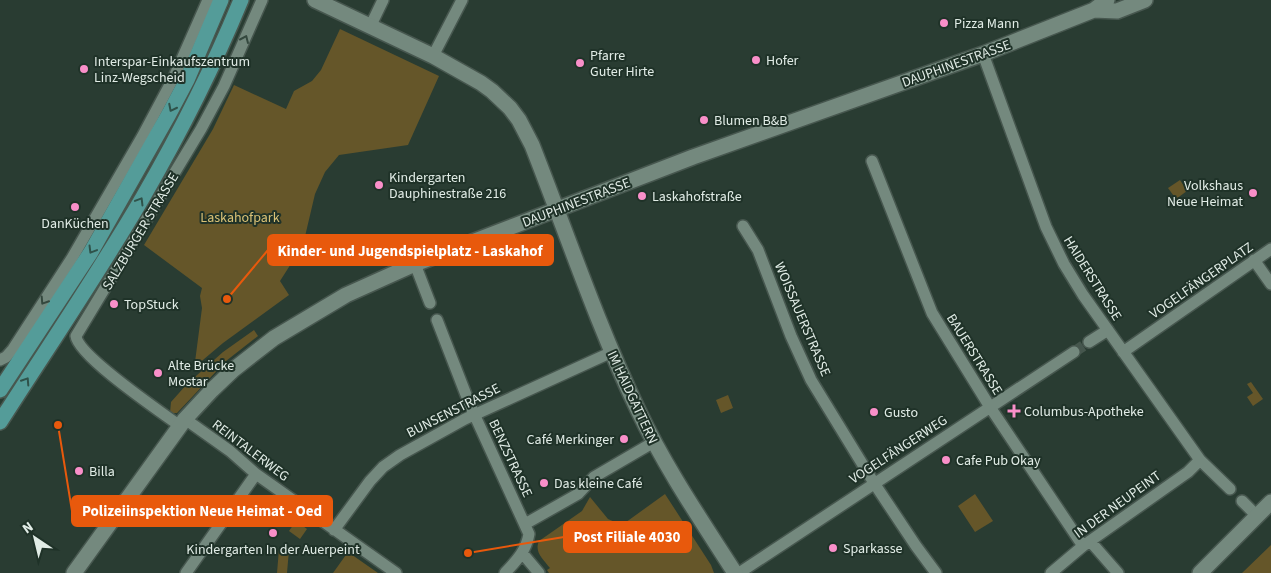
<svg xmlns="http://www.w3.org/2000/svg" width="1271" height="573" font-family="'Source Sans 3',sans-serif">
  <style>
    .green { fill: #655629 }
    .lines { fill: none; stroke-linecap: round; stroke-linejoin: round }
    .street-tunnel { stroke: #45564d; stroke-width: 11; stroke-dasharray: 11 5.5; stroke-linecap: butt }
    .street-casing { stroke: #47574f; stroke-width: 14 }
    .secondary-casing { stroke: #47574f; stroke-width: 18 }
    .primary-casing { stroke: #47574f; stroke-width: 18 }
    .street { stroke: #74897e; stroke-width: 11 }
    .secondary { stroke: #74897e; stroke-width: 15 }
    .primary { stroke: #549c99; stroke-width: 15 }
    .oneway { stroke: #34483e }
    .oneway2 { stroke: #2f524a }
    .poi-dot { fill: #f98fc9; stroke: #1f3228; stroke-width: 2 }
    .labels { text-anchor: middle; stroke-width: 4; stroke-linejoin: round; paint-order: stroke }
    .poi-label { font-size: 14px; fill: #e1ece6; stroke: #1f3228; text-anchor: start }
    .street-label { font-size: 14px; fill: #e1ece6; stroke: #1f3228 }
    .park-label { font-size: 14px; fill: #d9c176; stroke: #1f3228 }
    .leader { fill: none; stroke: #e8590c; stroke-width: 2 }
    .callout-dot { fill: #e8590c; stroke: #1f3228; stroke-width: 2 }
    .callout { fill: #e8590c; stroke: #e8590c; stroke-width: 2 }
    .callout-label { font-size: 15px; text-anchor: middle; font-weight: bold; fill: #fff }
  </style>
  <rect width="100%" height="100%" fill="#293c32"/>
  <path class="green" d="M340,29l99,47 -31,69 -69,10 -14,17 -10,22 -12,51 -23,36 9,14 -66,48 -26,22 -2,-3 7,-54 -2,-12 2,-8 -58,-43 69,-116 21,-44 52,24 8,-18 18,-10 9,-11z
    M1180,180l7,11 -11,8 -8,-11z
    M254,330l4,6 -32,25 -49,52h-7l1,-11 16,-18 36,-32z
    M1251,382l12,17 -10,7 -6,-9 6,-4 -6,-9z
    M728,395l5,13 -12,5 -5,-13z
    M665,494l46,71 3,8h-165l-2,-3 3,-2c-7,-9 -16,-16 -11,-27l43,-30 8,-14 18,22 14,6z
    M975,494l18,27 -18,11 -17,-26z
    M296,521l11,8 -7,10 -11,-8z
    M1271,545v28h-29z
    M279,549l10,1 -2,23h-10z
    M348,552l30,21h-45z"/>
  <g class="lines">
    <path class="street-tunnel" d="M1074,352l15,-10"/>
    <g class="street-casing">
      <path id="street" d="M370,27l13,-27
        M983,54l63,173 18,37 19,31 117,165 30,29
        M433,56l29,-56
        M872,161l60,152 58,94 93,139
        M743,226l15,24 33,86 20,44 63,103 42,63 20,27
        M1254,260l17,24
        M415,264l15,39
        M437,320l33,85 59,129c-3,17 -12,26 -24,39
        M1089,342l19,-12
        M1123,352l148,-103
        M0,360l6,-3 7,-8 59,-91 70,-121 32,-60 34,-77
        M185,419l45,32 26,23 140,99
        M180,426c-19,-14 -102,-70 -104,-90l125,-207 23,-43 38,-86
        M1242,501l15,15
        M525,524l53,-30 16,-17 60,-35
        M334,530l36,-49 13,-14 17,-12 65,-36 147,-67
        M1090,541l28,32
        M523,554l16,19
        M186,573l70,-99
        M739,573l335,-221
        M1051,573l32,-27 105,-74 12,-12"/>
    </g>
    <g class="secondary-casing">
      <path id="secondary" d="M315,0l118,56 48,27 11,8 18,17 9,12 13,25c35,89 65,179 106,265 27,57 63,110 97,163
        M1094,10l23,1 28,-11
        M74,573l111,-154 27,-29 21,-20 41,-32 72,-43 69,-31 278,-107 290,-103 111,-44 13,-10
        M1200,573l71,-71"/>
    </g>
    <g class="primary-casing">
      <path id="primary" d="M0,390l91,-138 78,-138 18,-34 34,-80
        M0,422c48,-75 98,-148 143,-225 37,-64 70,-129 98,-197"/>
    </g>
    <use href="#street" class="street"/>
    <use href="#secondary" class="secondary"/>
    <use href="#primary" class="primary"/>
  </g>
  <defs><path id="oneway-chevron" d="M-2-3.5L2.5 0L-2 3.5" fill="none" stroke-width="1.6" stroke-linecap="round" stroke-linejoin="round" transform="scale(1.25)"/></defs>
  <g class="oneway">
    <use href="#oneway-chevron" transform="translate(245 39) rotate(-66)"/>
    <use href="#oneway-chevron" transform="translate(44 301) rotate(123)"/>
  </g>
  <g class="oneway2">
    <use href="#oneway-chevron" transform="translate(172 108) rotate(117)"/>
    <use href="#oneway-chevron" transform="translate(140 201) rotate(-59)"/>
    <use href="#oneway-chevron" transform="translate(92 250) rotate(121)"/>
    <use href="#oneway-chevron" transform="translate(26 381) rotate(-57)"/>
  </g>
  <g class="poi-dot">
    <circle cx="944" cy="23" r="5"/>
    <circle cx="756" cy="60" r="5"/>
    <circle cx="580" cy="63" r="5"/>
    <circle cx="84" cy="69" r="5"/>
    <circle cx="704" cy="120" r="5"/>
    <circle cx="379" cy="185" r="5"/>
    <circle cx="1253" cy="193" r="5"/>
    <circle cx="642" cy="196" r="5"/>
    <circle cx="75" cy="207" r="5"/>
    <circle cx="114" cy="304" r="5"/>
    <circle cx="158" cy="373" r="5"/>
    <path d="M1011.5 403.5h5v5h5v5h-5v5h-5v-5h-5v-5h5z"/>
    <circle cx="874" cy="412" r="5"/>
    <circle cx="624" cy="439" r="5"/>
    <circle cx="946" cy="460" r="5"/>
    <circle cx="79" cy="471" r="5"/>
    <circle cx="544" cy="483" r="5"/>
    <circle cx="273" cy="533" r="5"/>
    <circle cx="833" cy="548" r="5"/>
  </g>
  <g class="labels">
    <g class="poi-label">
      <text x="954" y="28">Pizza Mann</text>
      <text x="590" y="60">Pfarre<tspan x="590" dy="16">Guter Hirte</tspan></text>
      <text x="766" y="65">Hofer</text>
      <text x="94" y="66">Interspar-Einkaufszentrum<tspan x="94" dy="16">Linz-Wegscheid</tspan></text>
      <text x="714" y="125">Blumen B&amp;B</text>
      <text x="389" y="182">Kindergarten<tspan x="389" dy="16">Dauphinestraße 216</tspan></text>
      <text x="1243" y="190" text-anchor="end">Volkshaus<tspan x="1243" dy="16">Neue Heimat</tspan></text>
      <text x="652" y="201">Laskahofstraße</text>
      <text x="75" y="228" text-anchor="middle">DanKüchen</text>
      <text x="124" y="309">TopStuck</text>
      <text x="168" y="370">Alte Brücke<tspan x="168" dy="16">Mostar</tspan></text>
      <text x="1024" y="416">Columbus-Apotheke</text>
      <text x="884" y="417">Gusto</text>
      <text x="614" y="444" text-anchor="end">Café Merkinger</text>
      <text x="956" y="465">Cafe Pub Okay</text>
      <text x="89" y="476">Billa</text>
      <text x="554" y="488">Das kleine Café</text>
      <text x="843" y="553">Sparkasse</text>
      <text x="273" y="554" text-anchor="middle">Kindergarten In der Auerpeint</text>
    </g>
    <g class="street-label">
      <text transform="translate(956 63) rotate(-20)" y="5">DAUPHINESTRASSE</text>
      <text transform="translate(576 202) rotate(-21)" y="5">DAUPHINESTRASSE</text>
      <text transform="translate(140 231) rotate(-59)" y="5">SALZBURGER STRASSE</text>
      <text transform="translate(1093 278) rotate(58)" y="5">HAIDERSTRASSE</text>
      <text transform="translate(1201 280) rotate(-35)" y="5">VOGELFÄNGERPLATZ</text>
      <text transform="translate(803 319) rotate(67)" y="5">WOISSAUERSTRASSE</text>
      <text transform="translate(975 354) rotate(58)" y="5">BAUERSTRASSE</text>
      <text transform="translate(633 397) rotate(65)" y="5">IM HAIDGATTERN</text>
      <text transform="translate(453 410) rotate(-27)" y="5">BUNSENSTRASSE</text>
      <text transform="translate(898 449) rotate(-33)" y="5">VOGELFÄNGERWEG</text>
      <text transform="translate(251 450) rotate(37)" y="5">REINTALERWEG</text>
      <text transform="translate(511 458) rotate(65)" y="5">BENZSTRASSE</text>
      <text transform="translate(1117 504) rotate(-36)" y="5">IN DER NEUPEINT</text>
    </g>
    <g class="park-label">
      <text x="240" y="222">Laskahofpark</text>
    </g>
  </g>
  <path class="leader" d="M227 299L268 250M58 425L72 511M468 553L564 537"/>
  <g class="callout-dot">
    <circle cx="227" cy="299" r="5"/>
    <circle cx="58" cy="425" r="5"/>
    <circle cx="468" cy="553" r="5"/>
  </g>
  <g class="callout">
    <rect x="268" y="235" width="285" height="30" rx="5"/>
    <rect x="72" y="496" width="260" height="30" rx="5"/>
    <rect x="564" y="522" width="127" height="30" rx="5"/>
  </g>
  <g class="callout-label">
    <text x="410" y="256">Kinder- und Jugendspielplatz - Laskahof</text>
    <text x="202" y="516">Polizeiinspektion Neue Heimat - Oed</text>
    <text x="627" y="542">Post Filiale 4030</text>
  </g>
  <g transform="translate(35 538) rotate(325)" stroke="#1f3228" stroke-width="4" paint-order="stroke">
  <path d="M0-4L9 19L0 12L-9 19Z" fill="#e1ece6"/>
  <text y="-8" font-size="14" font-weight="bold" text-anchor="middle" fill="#e1ece6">N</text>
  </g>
</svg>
